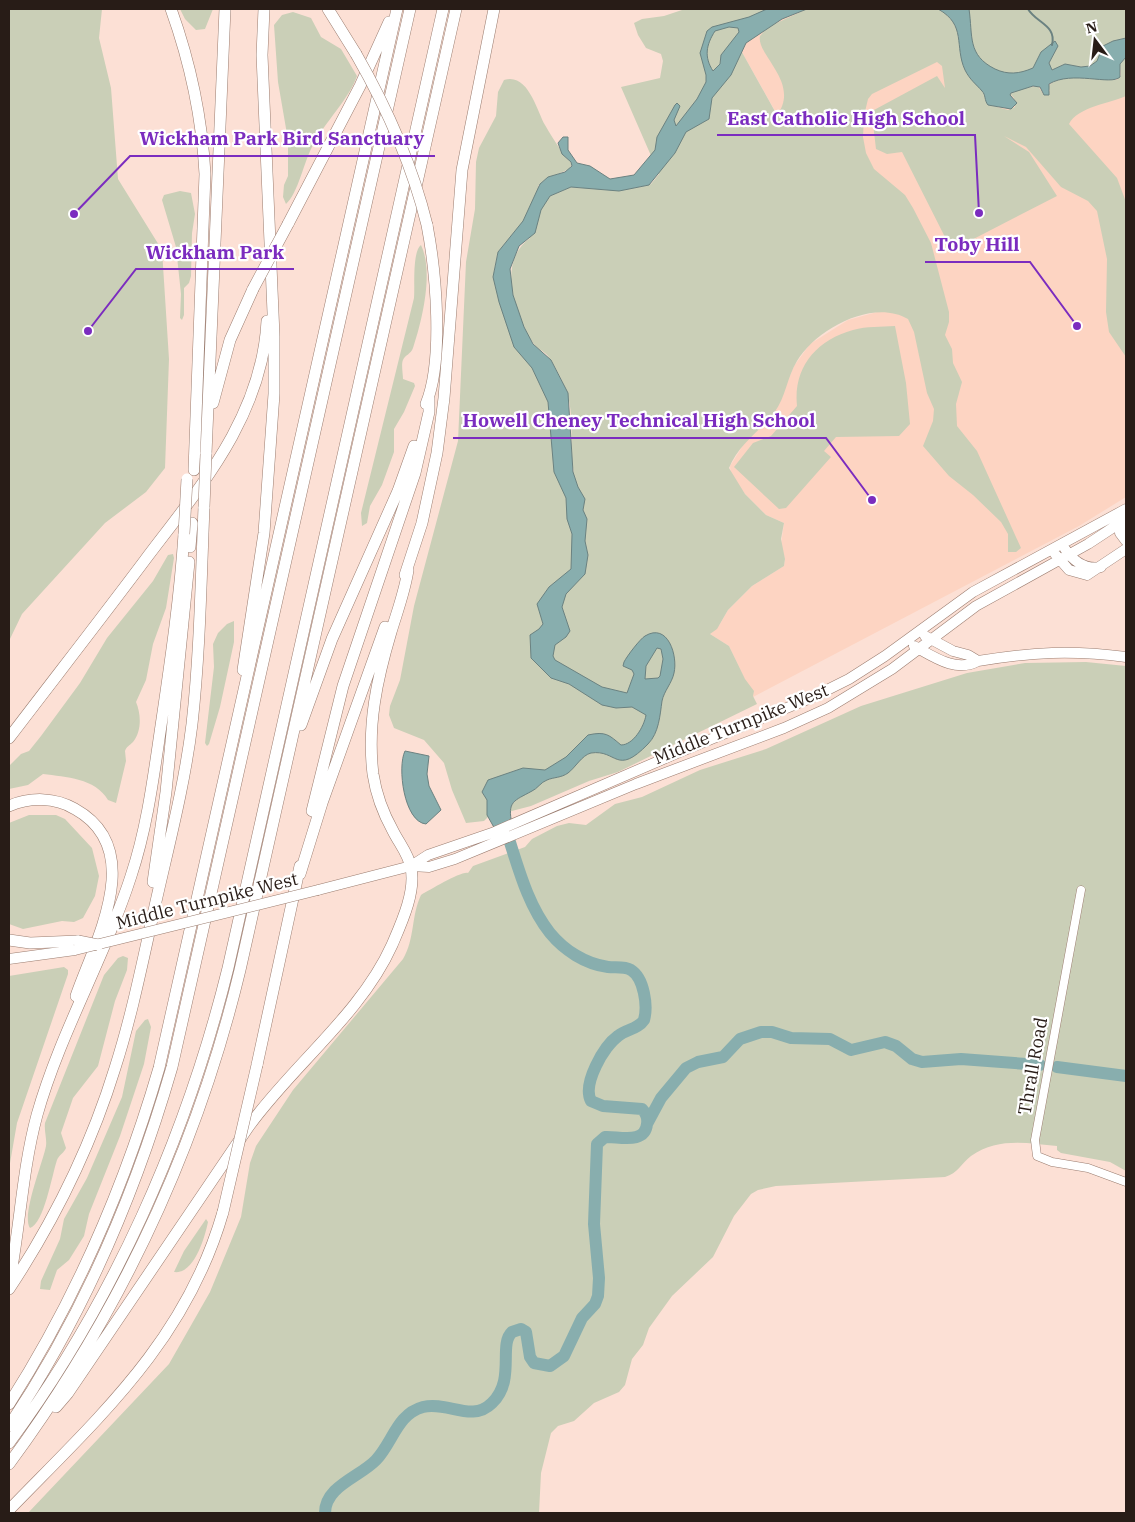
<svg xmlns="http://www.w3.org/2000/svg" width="1135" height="1522" font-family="'IBM Plex Serif',serif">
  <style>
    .built { fill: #fdd4c2 }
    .green { fill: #cacfb7; fill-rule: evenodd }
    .water { fill: #88aeae; stroke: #6b8281; fill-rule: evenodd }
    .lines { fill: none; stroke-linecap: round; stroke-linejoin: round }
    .stream { stroke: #6b8281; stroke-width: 2 }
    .river { stroke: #88aeae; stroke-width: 12 }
    .minor-casing { stroke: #9b7d70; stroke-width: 9 }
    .major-casing { stroke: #9b7d70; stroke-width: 11 }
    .highway-casing { stroke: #9b7d70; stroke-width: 12 }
    .minor { stroke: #fff; stroke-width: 8 }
    .major { stroke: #fff; stroke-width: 10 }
    .highway { stroke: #fff; stroke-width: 11 }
    .major-bridge-casing { stroke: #9b7d70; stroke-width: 11; stroke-linecap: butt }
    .highway-bridge-casing { stroke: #9b7d70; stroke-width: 12; stroke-linecap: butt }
    .major-bridge { stroke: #fff; stroke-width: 10 }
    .highway-bridge { stroke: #fff; stroke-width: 11 }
    .labels { text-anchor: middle; stroke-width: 4.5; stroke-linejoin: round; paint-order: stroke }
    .street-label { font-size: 18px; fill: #281c17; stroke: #fff }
    .leader { fill: none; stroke: #7b2cbf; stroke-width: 2 }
    .callout-dot { fill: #7b2cbf; stroke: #fff; stroke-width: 2 }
    .callout-label { font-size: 19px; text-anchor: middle; font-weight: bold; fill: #7b2cbf; stroke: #fff; stroke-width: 4.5; stroke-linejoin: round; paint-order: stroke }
  </style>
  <rect width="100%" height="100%" fill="#fce0d5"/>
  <path class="built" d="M787,9h339v488l-47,29 -326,171 -24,-51 -19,-12 10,-10 8,-14 24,-24 32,-20 1,-7 -4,-15 3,-21 -18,-8 -21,-21 -14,-19 -1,-9 15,-24 31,-33 18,-43 16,-22 38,-24 29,-8 10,-1 -149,-266z"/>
  <path class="green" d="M9,9h93l-3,29 12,50 7,91 44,71 7,109 -4,109 -19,24 -41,31 -83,91 -13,27z
    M180,9h33l-8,20 -9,1 -11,-11z
    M685,9h102l-49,36 39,70c24,-32 -21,-60 -17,-79l8,-9 39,-18h131c28,15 17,37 28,62 4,9 11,13 17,21 3,4 2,9 7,13l18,5 7,-3 -1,-9 -4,-4 14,-6 14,-2 5,8 7,-3 -2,-4c11,-16 52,-9 69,-7l4,-5 -1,-11 6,-7v39c-15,7 -49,11 -57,28l48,54 9,24v155l-17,-25 -3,-20 1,-53 -10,-48 -9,-10 -27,-14 -35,-40 -22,-11 25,16 28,44 -99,51 -10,-4 -46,-91 -15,2 -11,-5 -4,-34 2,-5 63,-34 8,12 -3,-22 -5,-4 -65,32 -4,5 -4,17 -1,21 3,16 8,16 31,26 8,13 18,35 18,69v10l-4,13 7,14 1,14 9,19 -6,22 1,22 20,25 44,97 -5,4h-8v-18l-7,-12 -28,-27 -24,-19 -26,-30 10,-25 1,-12 -7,-16 -13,-61 -6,-13c-35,-21 -92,10 -111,42 -10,16 -11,36 -23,52 -15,19 -35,31 -45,55l16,26 21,21 18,8 -3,16 4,20 -1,7 -32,20 -24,24 -11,19 -7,5 19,12 16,33 9,12 -1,5 4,8 -139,68 -29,9 -58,25 -43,11 -4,4 -18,2 -14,-33 -8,-27 -20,-23 -30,-12 -5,-13 1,-9 10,-26 14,-74 44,-165 8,-179 9,-53 1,-47 3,-14 17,-32 2,-24 6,-12c24,-8 33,31 41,45 5,9 11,18 17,27 2,5 7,7 10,12l-3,5c-11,6 -23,7 -31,17l10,11 23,-10 41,3 28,-3 11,-3 8,-10 -38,-87 39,-9 3,-17 -2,-7 -15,-6 -8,-13 -4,-12 8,-4 22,-3zM516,230l14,8c-33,23 -17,78 4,106 3,5 10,7 14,12 4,5 16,27 18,34 9,23 3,57 8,83l-13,-30 -23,-81 -44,-91 4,-19z
    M956,9h170v29l-13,3 -10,5 -6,15 -7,5 -9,1 -16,-3 -13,6 -3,-7 9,-17 -20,22 -46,23z
    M293,12l18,6 10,19 20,12 16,27c-8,23 -32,46 -44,69 -9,16 -15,49 -27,59l-3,-7 1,-12 4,-9v-36l-10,-58 -4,-57 8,-10z
    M180,191l11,2 4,21 -3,19 -1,43 -2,7 -5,5v27l-2,5 -2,-2 1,-24 -5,-47 -14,-47 2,-5z
    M421,245c13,27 1,76 -8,103 -2,6 -8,7 -10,12 -2,4 0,14 0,19l11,4 1,3 -11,26 -10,17v23l-12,33 -12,21 -3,17 -5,3 -1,-13 53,-215c1,-12 -2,-46 7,-53z
    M895,326l11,57 4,41 -11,12 -63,1 -12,14 7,6 -45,51 -7,1 -45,-42 19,-24 18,-7 26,-30c-4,-38 19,-66 56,-76 14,-4 28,-3 42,-4z
    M173,554l1,4 -8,50 -13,36 -7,36 -10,22c5,12 6,29 -3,40 -4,4 -6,4 -8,9l1,10 -10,42 -8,-3c-13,-22 -42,-23 -65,-26l-15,11 -19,4v-23l12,-12 8,-3 12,-15 39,-53 27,-45 46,-57 15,-26z
    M234,621v21l-14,65 -11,37 -2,2 -2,-3 9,-76 -1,-23 5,-11 9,-9z
    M1086,662l40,4v505l-16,-9 -49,-9 -4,-3v-4c-30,-3 -59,-9 -86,10 -10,8 -13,17 -26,21l-169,9 -18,4 -7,4 -17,22 -21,41 -41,39 -23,32 -6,17 -11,14 -7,26 -6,7 -25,11 -20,18 -16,5 -7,7 -10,40 -2,40h-511l141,-149 41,-72 31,-75 9,-54 6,-17 37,-56 110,-131c12,-20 8,-43 18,-64 9,-5 40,-24 47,-22l5,-7 52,-19 7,-8 25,-13 12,-3 17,2 29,-21 27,-7 58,-27 66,-21 95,-43 106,-33 58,-10z
    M29,815h27l9,4 27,29 7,28 -4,20 -12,22 -9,4 -12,-1 -39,8 -14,-5v-101z
    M123,956l5,2 -1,12 -12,31 -17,65 -25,32 -12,35 5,15c-2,5 -7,7 -9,12 -5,15 -13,64 -27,68 -9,-12 13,-66 16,-82 1,-7 -2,-15 -1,-23l59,-148 14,-17z
    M64,967l4,3v4l-51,149 -8,46v-193z
    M148,1019l3,8 -7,37 -24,72 -31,78 -5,22 -15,24 -12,10 -7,20 -10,-1 1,-8 19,-42 4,-20 23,-41 35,-81 14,-66 9,-11z
    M206,1219l2,3c-3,15 -14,53 -34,50l10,-21z"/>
  <path class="water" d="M767,9h40l-25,10 -36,24 -15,32 -19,23 -3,21 -23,13 -11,21 -26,32 -30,6 -48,-4 -21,9 -9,14 -6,23 -16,13 -9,23 3,26 11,32 9,17 18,16 17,33 5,79 5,15 7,12 -2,11 4,9 -2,22 3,14 -3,19 -19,20 -4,13 8,24 -4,6 -11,8 -2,11 2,4 47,27 25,6 7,-19 -2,-4 -9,-4 1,-4c3,-6 16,-23 21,-26 23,-14 33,20 29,37 -2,10 -10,18 -12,28 -2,14 -3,32 -14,43 -32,33 -31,5 -57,9 -9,2 -16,15 -23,20 -7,5 -14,4 -21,7 -6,2 -10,9 -15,11 -18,10 -25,10 -20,33l-16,7 -9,-16v-15l-5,-8 6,-12 35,-12 22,2 21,-13 22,-22c18,-4 21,0 33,10 12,0 23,-18 25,-30l-14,-8 -16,1 -14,-3 -33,-21 -18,-6 -20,-20 -1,-23 9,-6 4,-5 -6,-20 12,-17 22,-18 1,-35 -5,-15 -1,-21 -12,-26 -6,-70 -16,-34 -18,-21 -15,-45 -6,-25 5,-25 25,-31 17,-37 8,-7 17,-5 7,-6 -1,-4 -9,-8 -4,-11 5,-6h5v13l9,13 13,3 20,13 24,-4 21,-25 2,-13 18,-32 2,-2 3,3 -6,14 2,6 21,-27 9,-17v-7l-6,-22 7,-22 5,-4 37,-10zM729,27l9,1 1,4 -18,23 -1,9 -7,7c-9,-14 -7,-26 2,-40zM657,648l4,1 2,10 -3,17 -2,2 -13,1 1,-13z
    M938,9h31c4,27 -2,46 26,60 13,6 24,5 38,-1l8,-16 14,-11 3,5 -9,17 3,7 13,-6 16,3 9,-1 7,-5 6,-15 10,-5 13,-3v19l-6,7v13c-9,9 -48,-7 -71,7v11h-5l-4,-8 -7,-1 -22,7 -1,2 7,8 -6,6 -23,-4c-4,-5 -2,-10 -6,-14 -6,-7 -12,-11 -17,-21 -11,-24 2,-45 -27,-61z
    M405,751l24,5 -2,18 2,12 12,24 -15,14c-22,-2 -29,-57 -21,-73z"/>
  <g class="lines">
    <path class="stream" d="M1028,9c8,14 29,16 24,36"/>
    <path class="river" d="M1057,1067l69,9
      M647,1124l14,-26 25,-30 12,-6 25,-5 17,-18 21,-7h11l19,6 39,1 21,11 34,-8 11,4 16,13 10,3 39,-3 79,6
      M325,1513c0,-27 35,-36 51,-53 17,-18 21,-46 47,-53 25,-6 49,16 69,-4 24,-23 6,-58 20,-71l9,-3 5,3 4,25 4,6 16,3 14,-10 18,-38 13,-14 3,-8 1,-18 -5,-54 3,-80 8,-7c13,-1 40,8 42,-13 1,-6 -1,-11 -5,-15l-39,-3 -12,-5c-9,-17 13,-55 27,-65 9,-7 20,-7 26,-16 4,-14 0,-42 -13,-50 -7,-4 -16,-2 -23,-3 -23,-3 -44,-17 -58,-34 -24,-30 -33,-71 -45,-106"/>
    <g class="minor-casing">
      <path id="minor" d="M1081,890l-46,250 2,16 15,6 36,6 38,14"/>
    </g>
    <g class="major-casing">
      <path id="major" d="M1120,523v10l6,8
        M1065,549c9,13 20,21 36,18
        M1055,554l14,16 18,5 39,-26
        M925,636l28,15 15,4 10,6
        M914,646c20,11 42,27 64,15 54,-9 94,-11 148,-4
        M411,866l18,1 26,-8 181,-75 148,-56 44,-20 64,-39 84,-63 112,-62 38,-25
        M318,890l93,-24 17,-11 64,-22 183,-79 136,-56 38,-19 36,-23 88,-64 153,-83
        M9,959l66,-9"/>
    </g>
    <g class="highway-casing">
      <path id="highway" d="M171,9c19,53 31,109 34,165l-11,296
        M328,9l28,45
        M288,224l72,-138 29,-64
        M213,403l17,-63 23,-51
        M426,404c18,-44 10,-132 1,-179
        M206,454l19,-445
        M190,547l2,-24
        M405,575l17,-52 15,-70 7,-55 18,-228 32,-161
        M243,670l21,-137 10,-139v-58l-12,-281 2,-46
        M301,725l31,-86 66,-148 16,-45
        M9,738c45,-59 91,-118 136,-178 55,-73 117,-143 122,-239
        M9,806c21,-9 46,-9 66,3 72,40 21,130 1,187
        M312,811l31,-125 72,-213 14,-61v-14
        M300,874l22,-71 63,-176
        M153,882l13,-90 23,-230
        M9,940l21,3 48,-2
        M257,1065l43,-199
        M9,1284c11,-55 13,-114 28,-169 23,-82 68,-158 94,-239 17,-51 23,-104 31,-157 9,-61 18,-123 22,-185
        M9,1289c45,-68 82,-143 106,-221 18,-56 29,-114 42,-171 13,-57 28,-115 35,-173 8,-72 9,-144 12,-217
        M9,1404c67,-105 115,-216 150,-336l238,-1059
        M56,1407l12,-14 181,-267c44,-61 112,-112 143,-181 9,-21 24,-53 19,-77 -2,-13 -12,-25 -18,-37 -10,-18 -17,-37 -20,-57 -6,-49 4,-95 18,-142 6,-20 14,-41 17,-62
        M9,1426c74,-110 126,-231 163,-359l238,-1058
        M9,1443c104,-141 177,-305 219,-475l215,-959
        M9,1464c109,-148 188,-315 231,-494l216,-961
        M9,1510c89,-92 177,-169 214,-298"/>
    </g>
    <use href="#minor" class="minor"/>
    <use href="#major" class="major"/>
    <use href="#highway" class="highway"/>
    <g class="major-bridge-casing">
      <path id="major-bridge" d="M75,950l243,-60"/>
    </g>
    <g class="highway-bridge-casing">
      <path id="highway-bridge" d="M356,54c31,54 56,110 71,171
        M253,289l35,-65
        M204,507l2,-53
        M184,534l3,-55
        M78,941l20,4
        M223,1212l34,-147"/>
    </g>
    <use href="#major-bridge" class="major-bridge"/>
    <use href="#highway-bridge" class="highway-bridge"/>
  </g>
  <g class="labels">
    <g class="street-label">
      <text transform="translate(741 724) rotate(-22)" y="6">Middle Turnpike West</text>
      <text transform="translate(207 901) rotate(-14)" y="6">Middle Turnpike West</text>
      <text transform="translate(1033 1066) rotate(-80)" y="6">Thrall Road</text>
    </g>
  </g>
  <path class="leader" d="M979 213L975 135H717M74 214L130 156H435M1077 326L1030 262H925M88 331L136 269H294M872 500L826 438H453"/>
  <g class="callout-dot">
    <circle cx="979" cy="213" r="5"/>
    <circle cx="74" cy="214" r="5"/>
    <circle cx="1077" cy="326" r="5"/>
    <circle cx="88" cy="331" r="5"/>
    <circle cx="872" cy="500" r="5"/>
  </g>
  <g class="callout-label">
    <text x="846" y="125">East Catholic High School</text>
    <text x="282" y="145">Wickham Park Bird Sanctuary</text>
    <text x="977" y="251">Toby Hill</text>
    <text x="215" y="259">Wickham Park</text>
    <text x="639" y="427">Howell Cheney Technical High School</text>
  </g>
  <rect width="1135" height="1522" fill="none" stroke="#281c17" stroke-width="20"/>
  <g transform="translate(1095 40) rotate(345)" stroke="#ffffff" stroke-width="4" paint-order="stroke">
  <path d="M0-4L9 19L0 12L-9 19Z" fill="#281c17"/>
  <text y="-8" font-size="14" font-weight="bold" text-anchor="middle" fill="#281c17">N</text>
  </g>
</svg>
